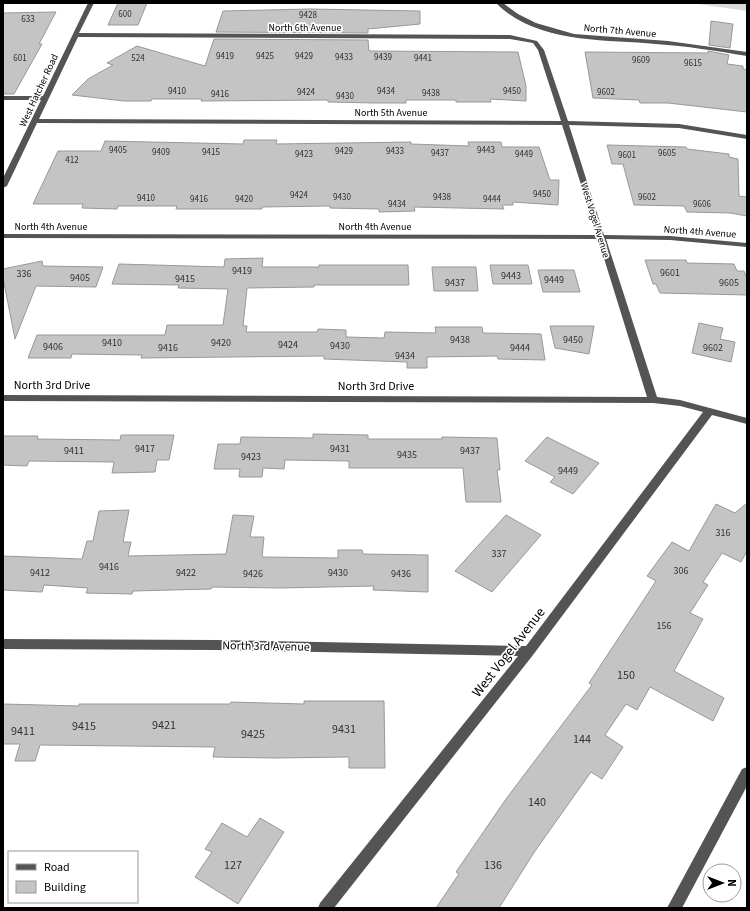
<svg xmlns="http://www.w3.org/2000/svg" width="750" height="911" font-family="'Source Sans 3',sans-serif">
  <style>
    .green { fill: #dbdbdb }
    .building { fill: #c4c4c4; stroke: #989898 }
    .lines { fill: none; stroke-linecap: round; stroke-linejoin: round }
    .minor { fill: #545454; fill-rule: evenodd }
    .labels { text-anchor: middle; stroke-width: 3.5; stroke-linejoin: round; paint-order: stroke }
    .far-number-label { font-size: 9px; fill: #313131 }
    .far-street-label { font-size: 10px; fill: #000; stroke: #fff }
    .number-label { font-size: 10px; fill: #313131 }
    .street-label { font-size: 12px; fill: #000; stroke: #fff }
    .near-number-label { font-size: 12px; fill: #313131 }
    .near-street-label { font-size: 14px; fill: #000; stroke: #fff }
  </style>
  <rect width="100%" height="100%" fill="#fff"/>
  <path class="green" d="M691,3h56v8z"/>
  <path class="building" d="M118,3h29l-9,22h-30z
    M309,9l111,2v13l-52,5v4l-152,-1 7,-21z
    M56,12l-17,32h3l-28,50h-11v-81z
    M711,21l22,3 -3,24 -21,-3z
    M214,39l154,1 1,11 149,1 8,34v15l-36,-2 1,3h-35v-2h-50v3h-31l-47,-1v-2l-127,1 1,-2h-50l-1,2h-27l-52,-6 16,-16 25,-14 -6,-2 30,-17 68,20z
    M708,51l21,4 -2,9 16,2v3l4,1v42l-79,-9h-28l-1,-3 -46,-2 -8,-46 123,1z
    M244,140h33l-1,4 135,-2v2l58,2 -1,-4h33l1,5h37l11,33h9l-1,25 -45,-3v3h-11l2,4 -90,-2 1,4 -36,1v-3l-49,-1v-2l-68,1v2h-86l1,-3h-59l-1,3 -35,-1 1,-4h-50l25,-53h43l4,-10 138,3z
    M607,145l79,2 1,2 42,5v3l9,2 1,37 8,1v19l-17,-3 -43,-1 -3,-6 -50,-1 -11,-41h-11z
    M263,258l-1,9h57v-2h89l1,20h-95v2l-67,1 -4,38h4l-1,6h71l1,-3 28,1v7l38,1 1,-6 51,1 -1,-6h47l1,6 58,1 4,26 -47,-1 -1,-3 -70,1v11h-20v-6l-83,-3v-3l-183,2 1,-3 -70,-1 -1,4h-43l9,-23h128l2,-10h56l5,-36 -50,-1 1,-3 -67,-1 7,-20 105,3 1,-8z
    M645,260h41l1,3 47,1 3,7h7l3,8v16l-87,-2 -4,-9h-3z
    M42,261l1,5 60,1 -7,20 -60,-1 -21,53 -12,-61v-9z
    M490,265h38l4,19h-39z
    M432,267h44l2,24h-44z
    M538,270h36l6,22h-37z
    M699,323l24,5 -3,11 15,3 -4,20 -39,-9z
    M550,326h44l-5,28 -34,-6z
    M313,434l55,1v4h74v-2l55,1 3,32h-3l4,32h-35l-3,-34h-114v-7l-64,-1 -1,9 -21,-1 -1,9h-23l1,-8h-26l4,-25h22l1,-7 72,1z
    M121,435h53l-5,25h-12l-2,12 -43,1 2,-11 -85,-1 -2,5 -24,-1v-29h35l-1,3 83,1z
    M547,437l52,26 -26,31 -23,-12 5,-5 -30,-16z
    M747,503v48l-6,11 -19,-9 -19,29 5,3 -18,28 13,6 -29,52 50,27 -11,23 -63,-34 -13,23 -11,-6 -21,31 18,12 -21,32 -11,-7 -56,79 -36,57h-63l23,-34 -3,-2 50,-73 86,-114 -3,-2 67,-102 -9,-5 25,-34 17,9 27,-47 19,9z
    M129,510l-6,32h8l-3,14 98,-2 7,-39 21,1 -4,21h14l-2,20 76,1v-8h24l1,4 65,1v37l-55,-2 1,-4 -94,2 -68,-1 -1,2 -78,2 -1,3 -46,-1 2,-5 -44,-3 -2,7 -39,-2v-34l79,3 5,-18h6l6,-30z
    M506,515l35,20 -49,57 -37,-21z
    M304,701h80l1,67h-36v-11l-74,1 -62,-1 2,-10 -175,-2 -5,16h-20l5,-17h-17v-40l76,2v-2h151l1,-2 73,2z
    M260,818l24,14 -46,72 -43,-27 17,-25 -7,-3 17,-26 25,14z"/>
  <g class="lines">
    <path class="minor" d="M88,3h6l-15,30 431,2 27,6 7,9 24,71 111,3 68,11v4l-68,-11 -110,-3 35,110 66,1 77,7v4l-77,-7 -64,-1 51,158 23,3 67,18v6l-35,-9 -179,240 -199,253h-16l2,-5 198,-247 -302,-6 -213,-1v-10l213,1 310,6 177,-234 -23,-6 -27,-3 -650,-2v-6l644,2 -49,-158 -595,-1v-4l594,1 -35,-110 -525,-2 -30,63 -4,2v-10l38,-78h-38v-4h40zM78,37l432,2 23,4 5,7 23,71 -522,-2z
      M496,3h7l15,11 18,9 38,11 94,7 79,11v4c-30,-5 -61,-10 -91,-12 -52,-5 -119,0 -160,-41z
      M747,767v19l-65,122h-15l75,-139z"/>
  </g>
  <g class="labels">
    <g class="far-number-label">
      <text x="125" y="17">600</text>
      <text x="308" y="18">9428</text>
      <text x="28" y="22">633</text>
      <text x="225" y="59">9419</text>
      <text x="265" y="59">9425</text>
      <text x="304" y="59">9429</text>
      <text x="344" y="60">9433</text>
      <text x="383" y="60">9439</text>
      <text x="20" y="61">601</text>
      <text x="138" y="61">524</text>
      <text x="423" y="61">9441</text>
      <text x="641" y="63">9609</text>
      <text x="693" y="66">9615</text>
      <text x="177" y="94">9410</text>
      <text x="386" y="94">9434</text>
      <text x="512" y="94">9450</text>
      <text x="306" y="95">9424</text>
      <text x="606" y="95">9602</text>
      <text x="431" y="96">9438</text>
      <text x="220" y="97">9416</text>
      <text x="345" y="99">9430</text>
      <text x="118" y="153">9405</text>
      <text x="486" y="153">9443</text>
      <text x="344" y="154">9429</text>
      <text x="395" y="154">9433</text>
      <text x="161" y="155">9409</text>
      <text x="211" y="155">9415</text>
      <text x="440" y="156">9437</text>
      <text x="667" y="156">9605</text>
      <text x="304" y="157">9423</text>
      <text x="524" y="157">9449</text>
      <text x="627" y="158">9601</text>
      <text x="72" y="163">412</text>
      <text x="542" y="197">9450</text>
      <text x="299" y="198">9424</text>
      <text x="342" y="200">9430</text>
      <text x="442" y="200">9438</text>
      <text x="647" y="200">9602</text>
      <text x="146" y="201">9410</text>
      <text x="199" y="202">9416</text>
      <text x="244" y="202">9420</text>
      <text x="492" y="202">9444</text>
      <text x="397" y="207">9434</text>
      <text x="702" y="207">9606</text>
    </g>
    <g class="far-street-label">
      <text x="305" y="31">North 6th Avenue</text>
      <text transform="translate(620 30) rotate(5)" y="4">North 7th Avenue</text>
      <text transform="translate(38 90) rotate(-65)" y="4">West Hatcher Road</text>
      <text x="391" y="116">North 5th Avenue</text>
      <text transform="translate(596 220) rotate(73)" y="4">West Vogel Avenue</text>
      <text x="51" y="230">North 4th Avenue</text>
      <text x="375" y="230">North 4th Avenue</text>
      <text transform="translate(700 231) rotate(4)" y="4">North 4th Avenue</text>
    </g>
    <g class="number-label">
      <text x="242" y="274">9419</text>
      <text x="670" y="276">9601</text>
      <text x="24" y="277">336</text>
      <text x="511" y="279">9443</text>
      <text x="80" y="281">9405</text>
      <text x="185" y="282">9415</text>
      <text x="554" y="283">9449</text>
      <text x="455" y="286">9437</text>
      <text x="729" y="286">9605</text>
      <text x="460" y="343">9438</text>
      <text x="573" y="343">9450</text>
      <text x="112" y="346">9410</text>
      <text x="221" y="346">9420</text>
      <text x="288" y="348">9424</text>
      <text x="340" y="349">9430</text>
      <text x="53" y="350">9406</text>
      <text x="168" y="351">9416</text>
      <text x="520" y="351">9444</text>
      <text x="713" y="351">9602</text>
      <text x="405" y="359">9434</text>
      <text x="145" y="452">9417</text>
      <text x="340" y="452">9431</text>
      <text x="74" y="454">9411</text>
      <text x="470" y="454">9437</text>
      <text x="407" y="458">9435</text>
      <text x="251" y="460">9423</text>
      <text x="568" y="474">9449</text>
      <text x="723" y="536">316</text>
      <text x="499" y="557">337</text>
      <text x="109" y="570">9416</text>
      <text x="681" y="574">306</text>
      <text x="40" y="576">9412</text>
      <text x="186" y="576">9422</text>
      <text x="338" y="576">9430</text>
      <text x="253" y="577">9426</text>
      <text x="401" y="577">9436</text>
      <text x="664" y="629">156</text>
    </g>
    <g class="street-label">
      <text x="52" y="389">North 3rd Drive</text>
      <text x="376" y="390">North 3rd Drive</text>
      <text transform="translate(266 646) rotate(1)" y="4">North 3rd Avenue</text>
    </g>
    <g class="near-number-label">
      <text x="626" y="679">150</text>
      <text x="164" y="729">9421</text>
      <text x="84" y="730">9415</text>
      <text x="344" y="733">9431</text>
      <text x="23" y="735">9411</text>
      <text x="253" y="738">9425</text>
      <text x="582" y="743">144</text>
      <text x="537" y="806">140</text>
      <text x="233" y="869">127</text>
      <text x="493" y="869">136</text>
    </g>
    <g class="near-street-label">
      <text transform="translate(508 652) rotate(-52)" y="5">West Vogel Avenue</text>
    </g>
  </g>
  <rect width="750" height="911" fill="none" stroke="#000000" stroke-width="8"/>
  <rect x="8" y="851" width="130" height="52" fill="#ffffff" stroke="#999999"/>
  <rect x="16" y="864" width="20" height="6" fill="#545454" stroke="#999999"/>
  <text x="44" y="871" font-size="12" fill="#000000">Road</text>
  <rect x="16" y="881" width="20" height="12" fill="#c4c4c4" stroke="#999999"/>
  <text x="44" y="891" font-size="12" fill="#000000">Building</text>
  <g transform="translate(722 883) rotate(90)"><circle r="19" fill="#ffffff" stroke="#999999"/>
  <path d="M0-3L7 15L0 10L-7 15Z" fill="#000000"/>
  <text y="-6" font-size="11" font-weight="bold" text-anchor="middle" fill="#000000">N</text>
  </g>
</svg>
